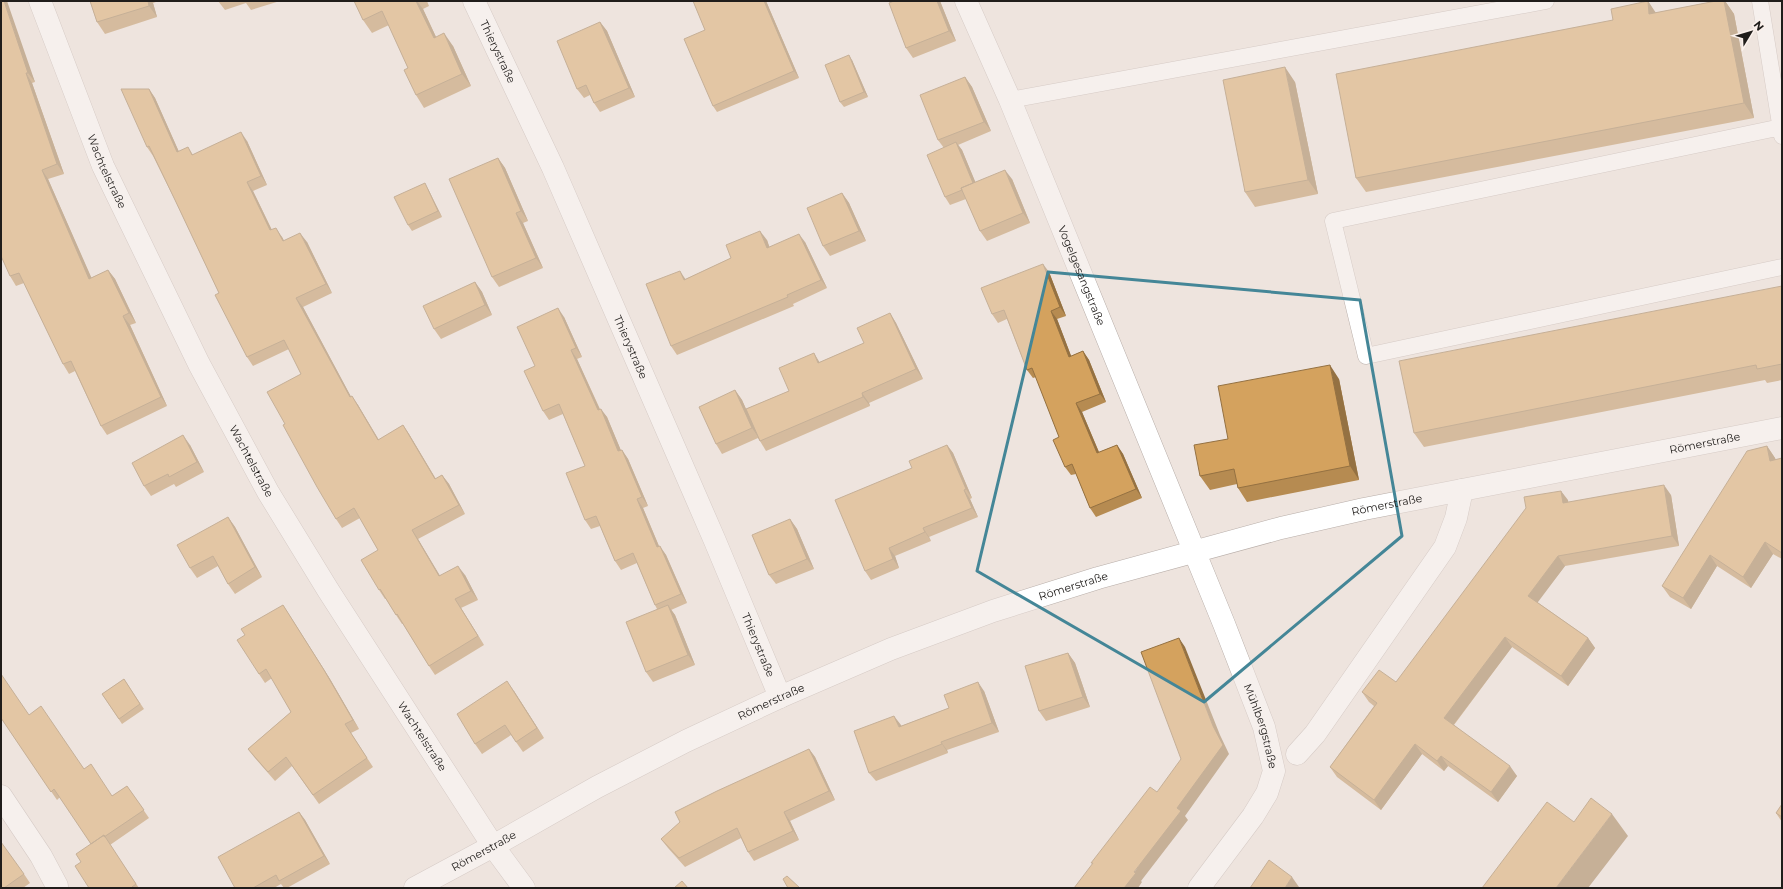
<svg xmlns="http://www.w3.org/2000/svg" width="1783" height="889" font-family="Montserrat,sans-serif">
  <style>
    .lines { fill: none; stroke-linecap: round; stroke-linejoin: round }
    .lane-casing { stroke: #b8aea9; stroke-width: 17 }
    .street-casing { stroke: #b8aea9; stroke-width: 23 }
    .lane { stroke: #fff; stroke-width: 16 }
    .street { stroke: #fff; stroke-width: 22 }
    .wall { fill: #b68b51 }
    .shaded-wall { fill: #947142 }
    .building { fill: #d4a25e; stroke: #947142 }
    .marked { fill: none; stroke: #448697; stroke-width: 3; stroke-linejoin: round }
    .labels { text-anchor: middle; stroke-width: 4; stroke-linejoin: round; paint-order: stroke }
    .street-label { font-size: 11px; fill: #201d1b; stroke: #fbf1ec }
  </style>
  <rect width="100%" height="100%" fill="#eee4de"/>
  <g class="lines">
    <g class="lane-casing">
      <path id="lane" d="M1760,1l22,135
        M1010,100l536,-99
        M1781,127l-448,94 33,135 416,-89"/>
    </g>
    <g class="street-casing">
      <g id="street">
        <path id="s1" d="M40,1l63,165 96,198 69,128 60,98 165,256 31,42"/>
        <path id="s2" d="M474,1l79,167 162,373 65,156"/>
        <path id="s3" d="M966,1l44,99 214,524 40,103 10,44 -7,22 -14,23 -54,72"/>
        <path d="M1297,754l18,-20 130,-187 11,-29 6,-28"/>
        <path d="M1,796l40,60 16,30v2"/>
        <path id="s4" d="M415,888l78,-42 104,-59 89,-46 94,-44 111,-48 102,-38 105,-33 183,-50 83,-19 98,-19 320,-62"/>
      </g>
    </g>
    <use href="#lane" class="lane"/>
    <use href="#street" class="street"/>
  </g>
  <path class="wall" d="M1,1l34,81 -3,1 32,91 -16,5 43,99 17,-8 7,9 21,44 -6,2 37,81 -60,29 -6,-9 -26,-55 -6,3 -6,-10 -39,-81 -8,3 -6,-10z
    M90,1h69l-6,2 4,14 -52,17 -8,-12z
    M218,1h62l-29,9 -5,-7 -21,7z
    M354,1h73l2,5 -6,3 13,28 17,9 18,40 -47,22 -8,-13 -8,-27 -19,-43 -17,8 -9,-13z
    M693,1h73l33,77 -82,34 -4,-6 -8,-76z
    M894,1h46l16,40 -43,17 -7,-10z
    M1648,1l7,12 61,-12h9l9,13 20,104 -388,74 -10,-14 257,-158z
    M600,22l7,9 28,66 -35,15 -6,-9 -4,-8 -6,3 -7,-9z
    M852,60l16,37 -24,10 -4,-5z
    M965,77l7,10 19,44 -33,14 4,5 13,32 37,-3 18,44 -43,18 -7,-10 -14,-32 -16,6 -5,-8 -1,-49 -6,-8z
    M1295,82l23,112 -63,13 -10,-15z
    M149,89l6,9 24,54 9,-5 5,8 54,-14 20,44 -14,6 19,39 10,7 2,4 23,1 25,51 -29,14 48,90 7,8 21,35 24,-15 6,9 27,45 6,-4 7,9 16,30 -47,25 21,36h26l13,25 -17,8 23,37 -49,30 -6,-9 -26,-42h-1l-6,-9 -10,-16h-1l-6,-9 -1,-40 -18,-32 -18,10 -6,-9 -51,-95 16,-50 -12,-25 -36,17 -6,-9 -28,-64 -44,-93 -22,-44 -6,-9z
    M498,158l7,10 23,53 -5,2 20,45 -44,19 -7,-10z
    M428,189l14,28 -30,14 -4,-6z
    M842,193l7,10 17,38 -36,15 -7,-10z
    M767,240l2,7 36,-5 22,46 -34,16 1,2 -117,49 -6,-9 15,-67 45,-21z
    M1049,272l17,44 -9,3 14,37 12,-5 6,9 17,42 -24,10 17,40 18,-7 6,9 19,44 -46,19 -6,-9 -14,-34 -5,1 -6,-8 -6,-30 -23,-60 -3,1 -6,-8 -20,-51 -9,4 -6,-9z
    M475,282l7,10 10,23 -51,24 -7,-10z
    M1782,286v94l-15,3 -2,-3 -341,67 -10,-14z
    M890,313l6,10 27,56 -54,24 1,3 -104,45 -6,-10 -2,-3 -36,16 -6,-10 19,-54 7,10 4,9 43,-18 31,-29 44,-19z
    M564,317l18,40 -5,2 23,50 7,8 14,34 1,-1 6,9 20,47 -5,2 16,38 7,9 21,48 -16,7 4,5 20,50 -42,17 -7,-10 11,-63 -2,-4 -18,-42 -16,7 -6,-9 -15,-35 -9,3 -6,-9v-54l-22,-52 -14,6 -6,-9z
    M1339,379l20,101 -112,22 -9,-14 -1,-4 -27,6 -10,-14 28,-37z
    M190,445l14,27 -28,15 -2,-3 -23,12 -7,-10z
    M947,445l6,8 19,45 -2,1 8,18 -49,20 2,4 -36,15 4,12 -28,12 -6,-9 47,-103z
    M1767,446l8,12 1,2 6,-2v101l-9,-5 -22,34 -34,-22 -26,43 -21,-12 -8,-11z
    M1561,491l7,11 103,-7 8,51 -114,20 -28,36 51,36 7,10 -27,38 -56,-39 -58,78 63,51 -19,26 -50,-36 -4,5 -22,-17 -41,56 -44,-33 -7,-10 44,-61 -5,-4 -7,-10 34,-10z
    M228,517l7,10 27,50 -27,17 -7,-10 -10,-18 -21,12 -7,-10z
    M790,519l7,10 17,40 -38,15 -7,-9z
    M283,605l47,74 29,50 -8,4 22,34 -54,37 -27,-38 -17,15 -21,-24 -6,-8 43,-37 -19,-34 -7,5 -6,-9 -14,-39z
    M1068,653l7,10 15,44 -44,14 -7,-10z
    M124,679l20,30 -22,15 -20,-30z
    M514,691l30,47 -21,14 -12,-17 -29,19 -7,-10z
    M984,691l15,41 -52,18 1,3 -72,28 -7,-8 32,-48v1l48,-18z
    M29,715l83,81 15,-10 22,32 -39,27 29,43h-50l-8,-26 10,-18 -31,-47 -3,3 -56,-82z
    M809,749l6,8 20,43 -45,21 9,19 -45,21 -6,-9 -7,-14 -56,29 -17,-19 -7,-9z
    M1782,804v18l-6,-9z
    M299,812l6,8 25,44 -43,24h-3l-3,-4 -7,4h-39z
    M24,874l6,9 -7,5h-22z"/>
  <path class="shaded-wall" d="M4,1h3l28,81 -7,-9z
    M148,1h3l2,2 4,14 -8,-11z
    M416,1h1l6,8 19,41 -8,-12z
    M764,1h2l33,77 -5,-7z
    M937,1h3l16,40 -7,-10z
    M1648,1l10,15 -9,-2z
    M1724,1h1l9,13 20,104 -10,-15z
    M600,22l7,9 28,66 -6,-9z
    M444,33l9,13 18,40 -9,-12z
    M849,55l3,5 16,37 -4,-5z
    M1285,67l10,15 23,112 -10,-14z
    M26,73l6,10 32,91 -7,-10z
    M965,77l7,10 19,44 -7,-9z
    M149,89l6,9 28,63 -6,-9z
    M241,132l6,9 20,44 -6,-9z
    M956,142l6,8 18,43 -6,-8z
    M498,158l7,10 23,53 -7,-10z
    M42,170l6,9 48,109 -7,-9z
    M1005,170l7,9 18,44 -7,-10z
    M247,182l6,9 23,48 -6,-9z
    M425,183l17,34 -4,-6z
    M842,193l7,10 17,38 -7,-10z
    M516,213l7,10 20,45 -7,-10z
    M276,228l6,9 7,13 -6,-9z
    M760,231l7,9 6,17 -6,-9z
    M300,233l7,9 25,51 -6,-9z
    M799,234l6,8 22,46 -6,-8z
    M1043,264l6,8 17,44 -6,-9z
    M108,270l7,9 21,44 -7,-10z
    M680,271l6,9h-2z
    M475,282l7,10 10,23 -7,-10z
    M296,298l7,9 53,99 -6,-9z
    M558,308l6,9 18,40 -6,-9z
    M1051,311l6,8 18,47 -6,-9z
    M890,313l6,10 27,56 -7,-10z
    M123,316l7,9 37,81 -6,-9z
    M571,350l6,9 27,60 -6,-9z
    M1083,351l6,9 17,42 -6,-8z
    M814,353l6,10h-2z
    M1330,365l9,14 20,101 -9,-14z
    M735,390l7,10 17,38 -7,-10z
    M862,393l7,10 1,3 -7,-9z
    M352,396l6,9 26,44 -6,-9z
    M1076,403l6,9 21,50 -6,-9z
    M601,409l6,8 18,43 -7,-9z
    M403,425l6,9 32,54 -6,-9z
    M183,435l7,10 14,27 -7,-10z
    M947,445l6,8 19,45 -6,-9z
    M1117,445l6,9 19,44 -6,-9z
    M1767,446l8,12 3,14 -8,-11z
    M622,450l6,9 20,47 -6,-9z
    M442,475l7,9 16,30 -6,-9z
    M1664,485l7,10 8,51 -7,-10z
    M964,490l6,9 8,18 -6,-9z
    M1561,491l7,9 2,13 -7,-10z
    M637,499l6,9 20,48 -6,-9z
    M228,517l7,10 27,50 -7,-10z
    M790,519l7,10 17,40 -7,-10z
    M923,528l6,9 2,4 -6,-9z
    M412,530l6,9 27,45 -6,-8z
    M1765,542l8,12 -22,34 -8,-11z
    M660,546l6,9 21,48 -6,-9z
    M889,548l6,8 4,12 -6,-9z
    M1710,555l7,11 -26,43 -8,-11z
    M1558,556l7,10 -30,40 -7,-10z
    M458,566l7,9 13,25 -7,-9z
    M455,599l6,9 23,37 -6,-9z
    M283,605l47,74 29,50 -6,-9z
    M668,605l7,10 20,50 -7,-10z
    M1505,637l7,10 -61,81 -7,-10z
    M1179,638l6,9 35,88 9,19 -44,62 3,4 -47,61 1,1 -4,6h-14l53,-80 36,-82z
    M1588,638l7,10 -27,38 -7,-10z
    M1068,653l7,10 15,44 -7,-10z
    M507,681l7,10 30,47 -7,-10z
    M978,682l6,9 15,41 -7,-9z
    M894,716l7,9 4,11 -6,-9z
    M941,742l6,8 1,3 -6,-9z
    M1415,744l7,10 -41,56 -7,-10z
    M809,749l6,8 20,43 -6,-9z
    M1441,756l7,10 -4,5 -7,-10z
    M1510,766l7,10 -19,26 -7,-10z
    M299,812l6,8 25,44 -6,-8z
    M784,812l6,9 9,19 -6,-9z
    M1612,814l16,22 -40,52h-32z
    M1292,877l7,10 -1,1h-13z"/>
  <path class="building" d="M1,1h3l24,72h-2l31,91 -15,6 47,109 19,-9 21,43 -6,3 38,81 -60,29 -30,-65 -8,3 -44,-91 -9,3 -9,-20z
    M90,1h58l1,5 -52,16z
    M354,1h62l18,37 10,-5 18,41 -46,21 -12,-25 4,-2 -26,-57 -19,9z
    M693,1h71l30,70 -81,35 -29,-67 21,-9z
    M894,1h43l12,30 -43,17 -17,-45z
    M1648,1l1,13 67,-13h8l20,102 -388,75 -20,-104 277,-54 -2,-11z
    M600,22l29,66 -35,15 -8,-18 -9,4 -20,-48z
    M849,55l15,37 -24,10 -15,-37z
    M1285,67l23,113 -63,12 -22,-112z
    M965,77l19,45 -46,18 -18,-45z
    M121,89h28l28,63 11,-5 4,8 49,-23 20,44 -14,6 23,48 6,-2 7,13 17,-8 26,51 -30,14 54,99 2,-1 26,44 25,-15 32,54 7,-4 17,30 -47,25 27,46 19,-10 13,25 -16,8 23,37 -49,30 -32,-52 -1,1 -16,-26 -1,1 -18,-30 17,-10 -24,-42 -18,11 -19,-32 -34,-62 2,-1 -18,-32 34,-18 -17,-34 -37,17 -32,-62 4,-2 -44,-93 -26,-54 -2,1z
    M956,142l17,41 -12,5 1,2 -17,7 -18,-42z
    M498,158l23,53 -5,2 20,45 -44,19 -43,-98z
    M1005,170l18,43 -43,18 -19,-43z
    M425,183l13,28 -30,14 -14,-28z
    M842,193l17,38 -36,15 -16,-38z
    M760,231l7,17 32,-14 22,46 -34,15 1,2 -117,49 -25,-62 34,-13 4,9 47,-22 -5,-13z
    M1043,264l17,43 -9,4 18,46 14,-6 17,43 -24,9 21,50 20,-8 19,44 -46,19 -18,-44 -7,3 -12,-27 6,-3 -27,-69 -5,2 -23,-60 -12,4 -11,-26z
    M475,282l10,23 -51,24 -11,-23z
    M1782,286v78l-25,5 -1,-4 -342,68 -15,-72z
    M558,308l18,40 -5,2 27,60 3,-1 17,42 4,-1 20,47 -5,2 20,48 3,-1 21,48 -26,11 -22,-52 -18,8 -19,-45 -11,4 -19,-47 19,-7 -26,-62 -16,7 -19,-40 11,-5 -18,-39z
    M890,313l26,56 -54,24 1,4 -103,44 -14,-32 43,-18 -10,-23 35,-15 4,10 46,-20 -7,-15z
    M1330,365l20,101 -112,22 -4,-19 -34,7 -6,-31 34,-6 -10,-53z
    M735,390l17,38 -36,16 -17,-37z
    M183,435l14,27 -28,15 -1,-3 -24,12 -12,-23z
    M947,445l19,44 -2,1 8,18 -49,20 2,4 -36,16 4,11 -28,12 -30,-71 77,-32 -3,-7z
    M1767,446l3,15 12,-3v95l-17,-11 -22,35 -33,-22 -27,43 -21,-12 85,-135z
    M1664,485l8,51 -114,20 -30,40 60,42 -27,38 -56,-39 -61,81 66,48 -19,26 -50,-36 -4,5 -22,-17 -41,56 -44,-33 47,-64 -15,-11 17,-22 17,12 130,-174 -2,-11 37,-6 2,12z
    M228,517l27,50 -27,17 -15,-28 -23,12 -13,-23z
    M790,519l17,40 -38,16 -17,-40z
    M283,605l41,65 29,50 -8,4 22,34 -54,37 -27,-38 -18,15 -20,-23 43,-37 -25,-43 -7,5 -22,-34 8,-5 -4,-6z
    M668,605l20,50 -42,17 -20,-50z
    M1179,638l34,88 10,19 -46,63 4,3 -47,61 2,1 -12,15h-50l19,-25h-2l59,-76 7,5 24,-33 -40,-107z
    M1068,653l15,44 -44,14 -14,-45z
    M1,674l28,41 12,-9 43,63 7,-5 21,32 15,-10 17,24 -40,27v-2l-13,9 -37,-55 -3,3 -50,-74z
    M124,679l16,25 -21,15 -17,-25z
    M507,681l30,47 -21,14 -11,-17 -30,19 -18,-30z
    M978,682l14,41 -51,19 1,2 -73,29 -15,-42 40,-15 5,11 50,-19 -5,-13z
    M809,749l20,42 -45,21 9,19 -45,21 -11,-24 -58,30 -18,-19 19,-17 -5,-10 42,-21z
    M1591,798l21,16 -56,74h-74l65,-86 27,20z
    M1782,804v13l-6,-4z
    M299,812l25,44 -45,25 -3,-6 -23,13h-18l-17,-31z
    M104,835l32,49 -4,3 1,1h-44l-14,-22 6,-4 -5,-8z
    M1,842l23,32 -20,14h-3z
    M1269,860l23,17 -7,11h-35z
    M787,876l13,12h-12l-5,-9z
    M682,881l6,7h-14z"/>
  <path d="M0 0H1783V889H0ZM1048,272l312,28 42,236 -198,166 -227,-131z" fill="#eee4de" fill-opacity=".55" fill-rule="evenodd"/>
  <path class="marked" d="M1048,272l312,28 42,236 -198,166 -227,-131z"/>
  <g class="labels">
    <g class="street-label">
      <text dy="4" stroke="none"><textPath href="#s2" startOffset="56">Thierystraße</textPath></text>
      <text dy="4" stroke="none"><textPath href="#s1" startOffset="183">Wachtelstraße</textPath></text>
      <text dy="4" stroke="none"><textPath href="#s3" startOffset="298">Vogelgesangstraße</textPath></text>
      <text dy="4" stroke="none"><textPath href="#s2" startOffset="380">Thierystraße</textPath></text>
      <text dy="4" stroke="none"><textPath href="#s4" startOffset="1374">Römerstraße</textPath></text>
      <text dy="4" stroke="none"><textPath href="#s1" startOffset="507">Wachtelstraße</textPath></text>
      <text dy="4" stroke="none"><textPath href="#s4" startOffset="1050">Römerstraße</textPath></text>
      <text dy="4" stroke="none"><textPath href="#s4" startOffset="726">Römerstraße</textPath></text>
      <text dy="4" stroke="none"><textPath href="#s2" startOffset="704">Thierystraße</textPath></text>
      <text dy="4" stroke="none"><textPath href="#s4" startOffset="402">Römerstraße</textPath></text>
      <text dy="4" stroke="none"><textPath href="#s3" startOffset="783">Mühlbergstraße</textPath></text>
      <text dy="4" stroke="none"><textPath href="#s1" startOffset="831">Wachtelstraße</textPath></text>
      <text dy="4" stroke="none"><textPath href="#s4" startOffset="78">Römerstraße</textPath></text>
    </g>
  </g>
  <rect width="1783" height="889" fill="none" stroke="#201d1b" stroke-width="4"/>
  <g transform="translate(1751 32) rotate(52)" stroke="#fbf1ec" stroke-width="3" paint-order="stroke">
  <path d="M0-3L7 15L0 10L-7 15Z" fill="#201d1b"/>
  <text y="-6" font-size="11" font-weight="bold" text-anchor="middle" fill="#201d1b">N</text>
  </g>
</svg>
